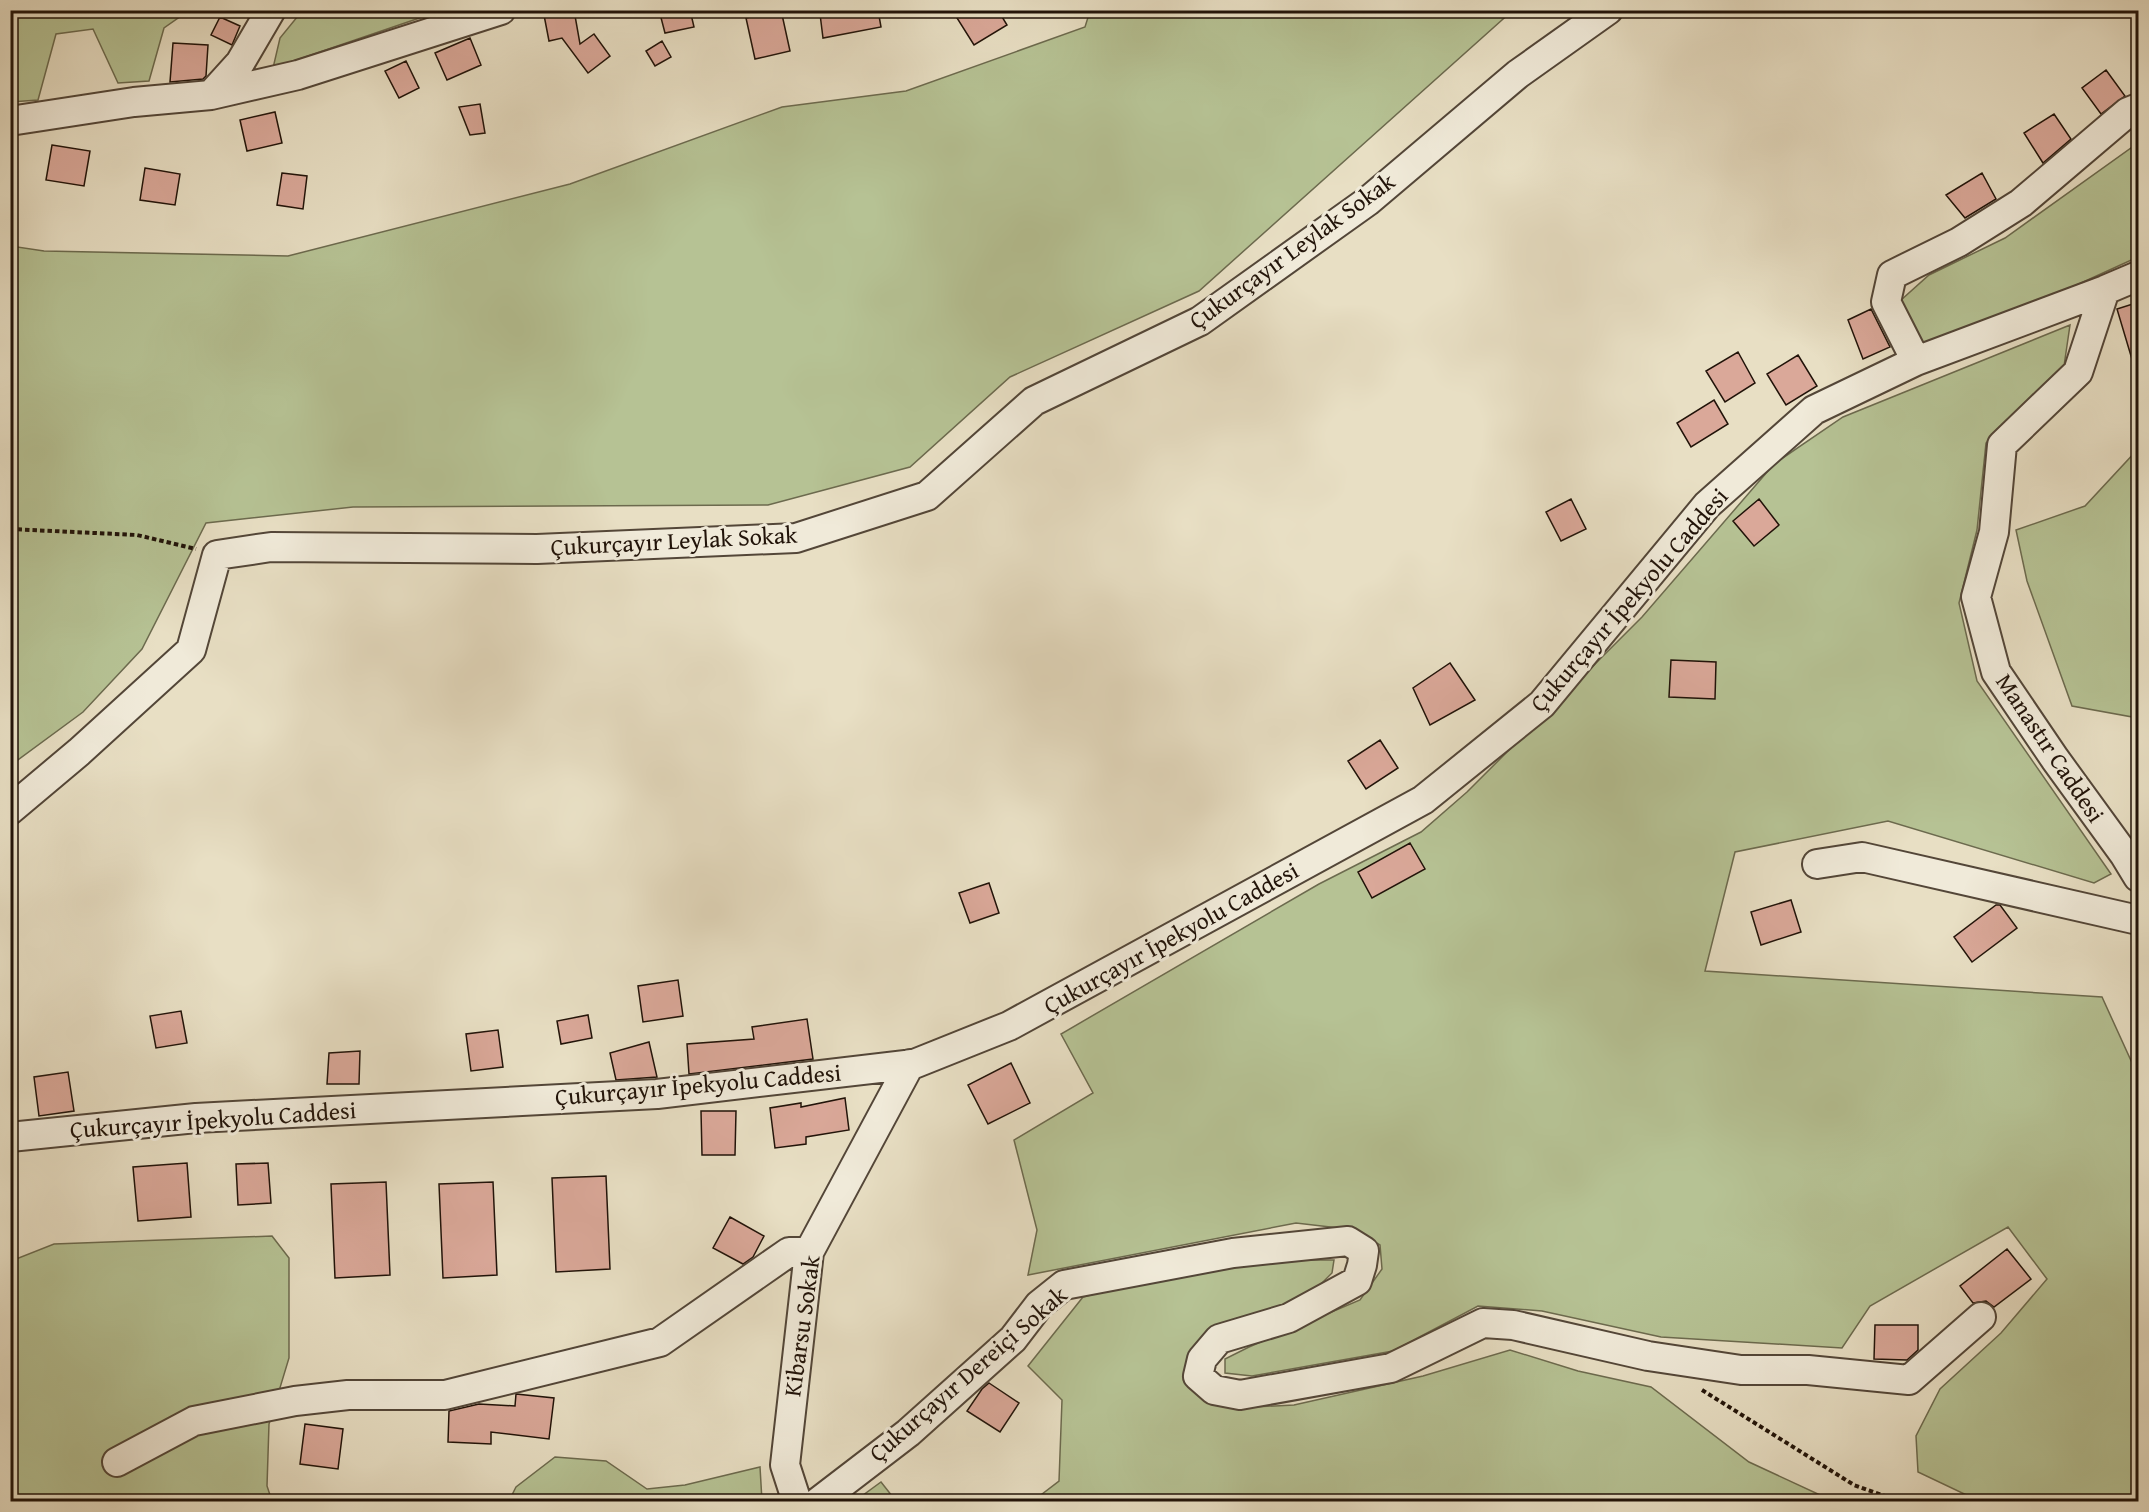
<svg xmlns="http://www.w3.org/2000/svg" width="2149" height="1512" font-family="'Gentium Book Plus',serif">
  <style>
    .green { fill: #b6c294; stroke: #6c6a4e; stroke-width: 1.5 }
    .building { fill: #daa899; stroke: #211309; stroke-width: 1.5 }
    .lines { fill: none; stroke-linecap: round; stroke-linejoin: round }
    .minor-casing { stroke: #534638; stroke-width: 32 }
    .path { stroke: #211309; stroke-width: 4; stroke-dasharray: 4.5 3; stroke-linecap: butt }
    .minor { stroke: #f0ead9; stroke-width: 28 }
    .labels { text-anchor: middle; stroke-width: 6; stroke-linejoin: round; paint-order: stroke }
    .street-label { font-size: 24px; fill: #211309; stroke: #f0ead9 }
  </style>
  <rect width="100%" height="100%" fill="#e8dfc4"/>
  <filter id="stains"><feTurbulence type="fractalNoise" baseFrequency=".00333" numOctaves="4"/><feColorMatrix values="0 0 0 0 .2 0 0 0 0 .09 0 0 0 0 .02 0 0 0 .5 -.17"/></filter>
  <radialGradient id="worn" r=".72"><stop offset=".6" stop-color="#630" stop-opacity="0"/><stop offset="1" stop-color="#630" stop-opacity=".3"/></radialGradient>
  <path class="green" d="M11,10h177v1l-24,17 -15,53 -31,2 -25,-54 -37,5 -18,66 -27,2z
    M302,11h138l-167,57 7,-30z
    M1090,11h422l-313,280 -189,86 -100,90 -142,38 -415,2 -147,16 -64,126 -59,63 -72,53v-519l33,5 244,5 282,-72 212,-77 124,-16 179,-64z
    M2138,143v114l-127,58 -73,29 -20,-2 -18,-41 29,-26 76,-37z
    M2070,325l-6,41 -78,77 -9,87 -18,73 18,78 134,193 -17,9 -206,-62 -153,31 -30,119 397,26 36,79v425h-159l-61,-29 -2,-36 24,-47 61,-56 46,-54 -39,-52 -138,79 -28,42 -181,-11 -119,-26 -64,-5 -85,45 -141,25 -27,-3v-14l24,-12 111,-47 22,-31 -2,-24 -24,-15 -60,-7 -268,52 9,-45 -23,-90 79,-47 -32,-59 258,-150 102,-52 46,-40 175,-175 132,-153 69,-47z
    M2138,449v269l-66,-12 -45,-125 -11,-51 69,-24z
    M272,1236l17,22v100l-20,66 -2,62 5,15 -261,1v-241l43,-17z
    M1272,1260h62l-2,13 -15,15 -127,66 -6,25 18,18 31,11 61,-3 129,-29 87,-26 68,21 73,16 98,75 84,39h-800l26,-20 3,-81 -34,-34 55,-69 30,-8z
    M555,1457l51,4 41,28 38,-4 75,-18 2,34h-253l7,-14z
    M881,1482l15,19h-41z"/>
  <path class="building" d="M574,10l6,34 14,-10 16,22 -22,17 -26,-35 -13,3 -5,-26z
    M659,10h31l4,17 -29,6z
    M781,10l9,41 -35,8 -9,-41z
    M845,10h33l3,17 -58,11 -3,-24z
    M968,10h30l9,15 -33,20 -17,-27z
    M220,17l20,9 -8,19 -21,-10z
    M470,38l11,27 -34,15 -12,-27z
    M662,41l9,16 -16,9 -9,-15z
    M173,43l35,2 -2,31 -3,3 -33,3z
    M406,61l13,27 -20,10 -14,-27z
    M2106,70l19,26 -24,18 -19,-26z
    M480,104l5,29 -15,2 -11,-28z
    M275,112l7,31 -35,8 -7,-31z
    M2054,114l17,25 -28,24 -19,-30z
    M52,145l38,6 -6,35 -38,-6z
    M145,168l35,6 -5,31 -35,-5z
    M282,173l25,3 -4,33 -26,-4z
    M1982,173l14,26 -31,19 -19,-23z
    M2139,302v64h-5l-17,-57z
    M1871,309l19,38 -27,12 -15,-39z
    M1738,352l17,31 -30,19 -19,-31z
    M1798,355l19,31 -31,19 -19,-31z
    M1714,400l14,24 -37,23 -14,-24z
    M1571,499l15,30 -25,12 -15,-29z
    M1759,499l20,26 -25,21 -21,-25z
    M1671,660l45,2 -1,37 -46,-2z
    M1450,663l25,37 -45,25 -17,-37z
    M1380,740l18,28 -32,21 -18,-28z
    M1410,843l15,26 -53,29 -14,-26z
    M989,883l10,30 -29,10 -11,-30z
    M1791,900l10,32 -40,13 -10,-33z
    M1996,905h4l17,23 -45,34 -18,-25z
    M678,980l5,36 -40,6 -5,-36z
    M181,1011l6,32 -31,5 -6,-32z
    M588,1015l4,23 -31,6 -4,-23z
    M807,1019l6,40 -124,15 -2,-30 67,-5 -2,-12z
    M498,1030l5,37 -32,4 -5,-37z
    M649,1042l8,35 -41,3 -6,-27z
    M360,1051l-1,33h-32l2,-31z
    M1011,1063l19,40 -42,21 -20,-39z
    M68,1072l6,39 -35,5 -5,-39z
    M845,1098l4,32 -43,7v7l-31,4 -5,-40 31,-5v4z
    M701,1111h35l-1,44h-33z
    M187,1163l4,54 -53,4 -5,-54z
    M268,1163l3,40 -33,2 -2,-41z
    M606,1176l4,93 -54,3 -4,-94z
    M386,1182l4,93 -55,3 -4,-94z
    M493,1182l4,93 -54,3 -4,-94z
    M730,1217l34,19 -11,21 -10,7 -30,-16z
    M2007,1249l24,30 -37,28 -8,-6 -13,2 -13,-17z
    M1875,1325h43v25l-11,10 -33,-1z
    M989,1383l30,20 -19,29 -33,-21 15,-22z
    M516,1394l38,4 -5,41 -58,-7v12l-43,-2 1,-31 30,-7 36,2z
    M305,1424l38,5 -5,40 -38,-5z"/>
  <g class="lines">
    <g class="minor-casing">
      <path id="minor" d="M211,95l29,-32 31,-53
        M10,121l124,-19 77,-7 87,-20 203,-65
        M2105,290l-27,82 -76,73 -8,87 -18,65 20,75 59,87 69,95 14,23
        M1916,361l-30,-59 6,-27 67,-33 62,-39 107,-91 10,-4
        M10,810l69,-58 112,-102 26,-95 54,-8 266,2 259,-11 131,-42 107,-95 166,-80 168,-120 150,-127 90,-64
        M1817,864l45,-7 276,63
        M10,1137l186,-19 461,-24 257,-30 95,-38 414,-226 119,-96 165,-199 107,-95 102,-49 189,-71 33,-14
        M117,1462l77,-41 101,-20 53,-6h97l215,-53 129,-90h20
        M797,1502l-12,-37 24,-213 101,-188
        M818,1502l90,-69 105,-94 26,-34 25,-20 169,-32 115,-12 16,10 -2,14 -5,16 -68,37 -70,21 -17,20 -4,17 16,14 26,5 151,-27 92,-45 30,2 135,31 93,14h67l101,10 72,-63"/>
    </g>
    <path class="path" d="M10,529l127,6 59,14
      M1702,1390l152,95 47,17"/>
    <use href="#minor" class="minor"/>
  </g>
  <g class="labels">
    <g class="street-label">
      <text transform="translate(1292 251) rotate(-36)" y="8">Çukurçayır Leylak Sokak</text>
      <text transform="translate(674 541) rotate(-3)" y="8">Çukurçayır Leylak Sokak</text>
      <text transform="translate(1629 600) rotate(-49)" y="8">Çukurçayır İpekyolu Caddesi</text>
      <text transform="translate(2050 748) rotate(56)" y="8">Manastır Caddesi</text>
      <text transform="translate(1171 938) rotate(-29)" y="8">Çukurçayır İpekyolu Caddesi</text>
      <text transform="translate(698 1085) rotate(-5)" y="8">Çukurçayır İpekyolu Caddesi</text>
      <text transform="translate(213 1120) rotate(-4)" y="8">Çukurçayır İpekyolu Caddesi</text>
      <text transform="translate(802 1326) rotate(-82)" y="8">Kibarsu Sokak</text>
      <text transform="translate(968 1374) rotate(-41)" y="8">Çukurçayır Dereiçi Sokak</text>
    </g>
  </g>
  <rect width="2149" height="1512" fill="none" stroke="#e8dfc4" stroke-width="36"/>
  <rect x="12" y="12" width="2125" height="1488" fill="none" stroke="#211309" stroke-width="3"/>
  <rect x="18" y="18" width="2113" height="1476" fill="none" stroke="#211309" stroke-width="1.5"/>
  <rect width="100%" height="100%" filter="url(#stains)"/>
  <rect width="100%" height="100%" fill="url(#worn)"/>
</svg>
